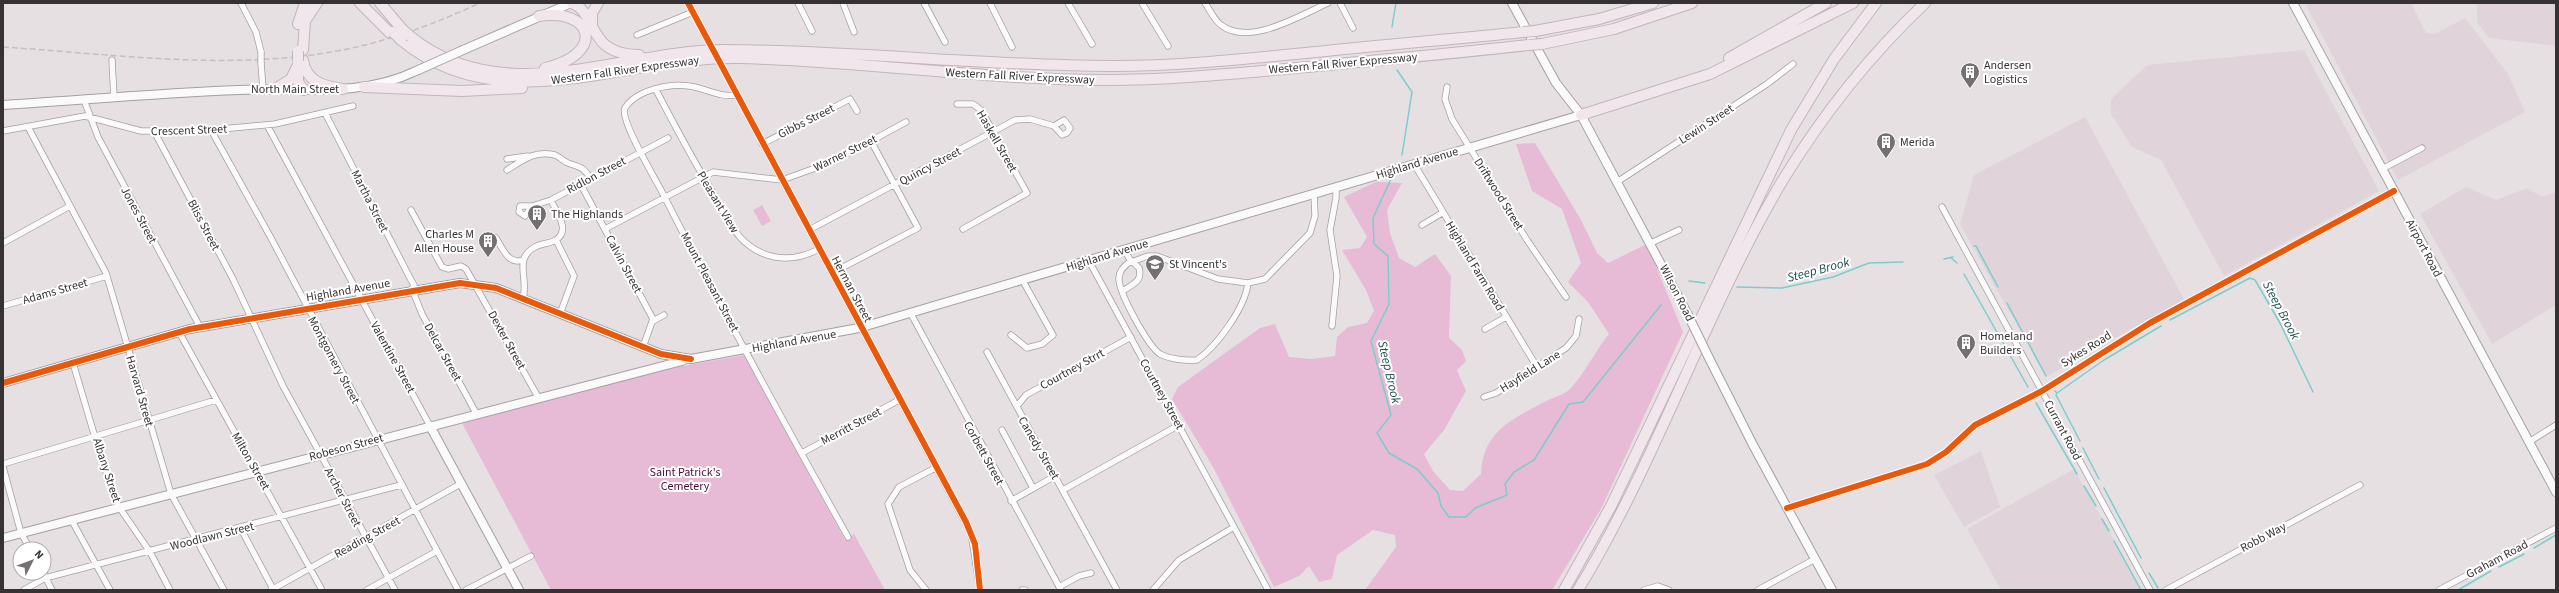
<svg xmlns="http://www.w3.org/2000/svg" width="2559" height="593" font-family="'Source Sans 3',sans-serif">
  <style>
    .built { fill: #e0d3da }
    .green { fill: #e7bbd5 }
    .lines { fill: none; stroke-linecap: round; stroke-linejoin: round }
    .stream { stroke: #7dcccc; stroke-width: 1.5 }
    .street-casing { stroke: #a39fa2; stroke-width: 7 }
    .secondary-casing { stroke: #a39fa2; stroke-width: 10 }
    .highway-casing { stroke: #c2b5bc; stroke-width: 12 }
    .street { stroke: #fbfafb; stroke-width: 5.5 }
    .secondary { stroke: #fbfafb; stroke-width: 8 }
    .highway { stroke: #f1e6ec; stroke-width: 10 }
    .rail { stroke: #c2c1c2; stroke-width: 1.5; stroke-dasharray: 6 3; stroke-linecap: butt }
    .street-bridge-casing { stroke: #a39fa2; stroke-width: 7; stroke-linecap: butt }
    .secondary-bridge-casing { stroke: #a39fa2; stroke-width: 10; stroke-linecap: butt }
    .highway-bridge-casing { stroke: #c2b5bc; stroke-width: 12; stroke-linecap: butt }
    .street-bridge { stroke: #fbfafb; stroke-width: 5.5 }
    .secondary-bridge { stroke: #fbfafb; stroke-width: 8 }
    .highway-bridge { stroke: #f1e6ec; stroke-width: 10 }
    .cycleway-casing { stroke: #fff; stroke-width: 8 }
    .cycleway { stroke: #e8590c; stroke-width: 6 }
    .labels { text-anchor: middle; stroke-width: 4; stroke-linejoin: round; paint-order: stroke }
    .street-label { font-size: 12px; fill: #363234; stroke: #fff }
    .poi-label { font-size: 12px; fill: #363234; stroke: #fff; text-anchor: start }
    .park-label { font-size: 12px; fill: #4d0d39; stroke: #fff }
    .water-label { font-size: 13px; font-style: italic; fill: #1a4d4c; stroke: #fff }
  </style>
  <rect width="100%" height="100%" fill="#e6e0e3"/>
  <path class="built" d="M2312,3h99l15,30 9,1 30,-16 43,56 17,38 -127,68 -92,-175z
    M2477,3h79v43l-67,-8 -12,-16z
    M2304,50l75,141 -155,85 -63,-116 -29,-13 -21,-33v-15l36,-34z
    M2085,117l99,182 -138,78 -86,-153 14,-49z
    M2466,187l30,13 31,-12 15,9 14,-5v113l-64,39 -72,-130z
    M1981,451l19,56 -36,20 -30,-52z
    M2074,469l68,121h-141l-34,-61z"/>
  <path class="green" d="M1535,143l46,77 16,33 11,10 39,-19 36,88 -82,177 -49,81h-187l31,-43 -1,-12 -22,-5 -36,25 -5,24 -13,3 -10,-16 -10,10 -25,11 -61,-120 -41,-68 6,-12 82,-59 15,-4 14,33 23,2 23,-3 2,-19 11,-10 19,-4 7,-12 -8,-21 -24,-40 18,-2 7,-11 -23,-40 32,-15 26,1 -15,27 3,23 9,25 16,9 20,-13 16,22 -2,62 13,12 4,11 -9,9 9,21 -22,39 -20,24 9,17 17,19 13,1 18,-17c2,-44 32,-55 67,-74 7,-3 17,-6 22,-11 15,-16 25,-38 39,-55l-21,-32 -20,-20 13,-19 -19,-54 -30,-18 -16,-47z
    M762,205l9,16 -9,5 -9,-16z
    M744,355l101,185 9,-6 31,56h-334l-89,-167 204,-54z"/>
  <g class="lines">
    <path class="stream" d="M1392,27l4,-24
      M1397,70l15,22 -10,63
      M1391,179l-18,39 1,26 14,12 1,48 -18,37 20,74 -14,18 12,20 28,16 21,24 3,13 8,11h17l9,-9 32,-13 -2,-11 9,-12 20,-12 35,-56 14,-2 78,-97
      M1974,246h2l22,41
      M1951,258l6,5
      M1944,259l9,-2
      M1964,274l64,113
      M1689,281l16,2
      M1737,287l45,1 51,-11 36,-14 34,-1
      M2007,303l39,73
      M2170,320l80,-42 5,2 25,43 33,69
      M2055,391l2,2 47,-33 57,-34
      M2057,393l-1,2 24,46
      M2036,403l41,71
      M2083,448l16,31
      M2084,486l12,20
      M2104,488l37,70
      M2102,519l7,12
      M2114,541l27,49
      M2534,548l22,-13
      M2499,567l25,-13
      M2149,573l9,15
      M2458,590l33,-19"/>
    <g class="street-casing">
      <path id="street" d="M241,3l15,29 5,20
        M688,3l22,42
        M798,3l14,28
        M843,3l11,29
        M924,3l21,39
        M990,3l22,44
        M1068,3l24,41
        M1142,3l26,43
        M1205,3c5,7 9,17 16,22 28,22 80,-10 107,-22
        M1340,3l13,25
        M637,35l56,-23
        M112,60l2,38
        M261,63l2,26
        M721,65l250,468 9,57
        M1447,87l-2,12 7,20 75,121 39,57
        M656,90c17,32 34,65 53,96 18,30 27,63 66,71 16,3 29,0 44,-8
        M736,95c-16,3 -31,-7 -47,-9 -19,-3 -53,4 -64,22 -6,11 30,70 37,84 59,116 122,231 186,345
        M84,100l14,37 102,190
        M957,104h16l8,6 46,83 -64,36
        M325,113l86,167 3,5 -2,4 10,25 54,99
        M267,125l163,301
        M28,127l78,146 65,221 53,96
        M211,130l60,108 187,352
        M3,131l82,-15 56,15h59l75,-7 78,-18
        M155,133l78,146 50,107 112,204
        M762,144l88,-45 7,12
        M507,159l21,-3
        M1414,164l123,203
        M2382,169l40,-21
        M507,170c16,-10 28,-20 48,-15 5,2 8,6 13,8 11,4 16,4 22,15
        M1617,182l150,-98 26,-20
        M580,183l73,136 -10,28
        M551,200c5,12 20,30 5,40l18,36 -14,38
        M520,206h12l-7,10 -6,-4z
        M532,206l19,-6 117,-62
        M1942,207l208,383
        M411,210l31,57 6,2 13,-3 5,3 72,128
        M1422,225l20,-12
        M605,229l108,-57 69,8 50,-18 74,-40
        M809,230l206,-110 15,-1 24,7 10,-6 6,8 -3,5 -5,2 -8,-9
        M496,238c7,11 12,27 27,22
        M3,243l67,-37
        M1651,243l28,-13
        M1124,250l7,11c-6,4 -12,9 -12,17 -1,14 29,68 41,76 9,5 26,7 37,6 20,-14 48,-52 51,-77l17,-4 45,-46 5,-17 -1,-22
        M1089,261l145,266 -55,33 -26,30
        M1134,261l14,-5h9l61,23 30,4
        M832,273l86,-45 -47,-87
        M1123,291c9,-7 20,-9 16,-23l-7,-7
        M523,299c6,-21 -10,-40 12,-52 7,-4 14,-3 21,-7
        M3,306l104,-30
        M911,314l150,276
        M653,321l11,-6
        M1332,326l5,-50 -7,-46 6,-32v-11
        M1485,329l21,-12
        M179,332l143,258
        M1011,335l16,13 15,-4 11,-9 -30,-54
        M987,352l130,238
        M73,363l29,98 17,46 31,45 20,38
        M1484,397l12,-4 70,-45 10,-12 3,-17
        M1017,406l9,-11 105,-58
        M1002,430l31,58
        M2529,442l27,-17
        M802,453l97,-53
        M3,464l213,-64
        M3,467l18,66 9,16
        M1063,490l116,-65
        M1011,501l44,-25
        M1787,508l140,-44 19,-12 29,-27 67,-34 108,-68 244,-132
        M71,519l39,71
        M1234,527l34,63
        M241,529l32,60
        M43,573l9,17
        M1059,587l20,-11 12,-3
        M24,590l21,-12 356,-93
        M271,590l191,-107
        M367,590l70,-39
        M466,590l65,-34
        M926,590l-16,-20 -22,-66 11,-17 38,-20
        M1022,590h3
        M1644,590l14,-4 11,4
        M1758,590l57,-31
        M2166,590l194,-105
        M2439,590l117,-62"/>
    </g>
    <g class="secondary-casing">
      <path id="secondary" d="M1512,3l44,80 25,32 107,200
        M2293,3l263,489
        M463,50l108,-47
        M3,105c79,-5 158,-12 236,-15 60,-3 121,8 177,-19
        M1709,358l44,87 79,145
        M3,383l187,-54 270,-46 36,5 165,66 30,5 168,-31 722,-213
        M430,426l89,164
        M3,538l679,-177"/>
    </g>
    <g class="highway-casing">
      <path id="highway" d="M360,3l30,30
        M380,3l22,26
        M572,3c27,11 13,51 67,52
        M539,16c56,-8 66,39 6,52
        M298,24l7,-21
        M592,26v-13l6,-10
        M1535,31l64,-12 54,-16
        M411,37c92,74 207,14 311,13 130,0 260,16 390,16 71,0 142,-8 214,-15 65,-7 131,-12 197,-19
        M401,40c100,83 223,16 338,18 123,3 245,22 367,22 71,0 142,-8 212,-14 70,-7 141,-13 211,-21
        M1542,44l72,-15 78,-26
        M303,50l2,-29 12,-18
        M1729,58l97,-55
        M303,60c3,22 21,26 40,29
        M298,69v13l6,8
        M364,87l98,4 60,-3
        M275,89l16,-10 7,-14
        M1581,115l129,-41 143,-71
        M1564,590l47,-84 180,-376 43,-71 42,-56
        M1578,590c79,-129 126,-276 203,-407 40,-66 88,-127 144,-180"/>
    </g>
    <use href="#street" class="street"/>
    <use href="#secondary" class="secondary"/>
    <use href="#highway" class="highway"/>
    <path class="rail" d="M3,47c110,7 225,24 334,4 50,-9 97,-27 143,-48"/>
    <g class="street-bridge-casing">
      <path id="street-bridge" d="M710,45l11,20
        M261,52v11"/>
    </g>
    <g class="secondary-bridge-casing">
      <path id="secondary-bridge" d="M416,71l47,-21
        M1688,315l21,43"/>
    </g>
    <g class="highway-bridge-casing">
      <path id="highway-bridge" d="M402,29l9,8
        M393,32l8,8
        M1523,32l12,-1
        M1529,45l13,-1
        M298,61v-10"/>
    </g>
    <use href="#street-bridge" class="street-bridge"/>
    <use href="#secondary-bridge" class="secondary-bridge"/>
    <use href="#highway-bridge" class="highway-bridge"/>
    <g class="cycleway-casing">
      <path id="cycleway" d="M688,3l278,519 9,22 5,46
        M3,383l187,-54 270,-46 36,5 165,66 30,5
        M1787,508l140,-44 19,-12 29,-27 67,-34 108,-68 244,-132"/>
    </g>
    <use href="#cycleway" class="cycleway"/>
  </g>
  <defs>
    <g id="building-pin" transform="scale(1)"><path d="M0 17L-7.5 6A9.5 9.5 0 1 1 7.5 6Z" fill="#746f71" stroke="#fff"/><path d="M-4-6H4V6H1V3H-1V6H-4ZM-2.5-4.3h1.7v1.8h-1.7ZM.8-4.3h1.7v1.8H.8ZM-2.5-1h1.7V.8h-1.7ZM.8-1h1.7V.8H.8Z" fill="#fff"/></g>
    <g id="school-pin" transform="scale(1)"><path d="M0 17L-7.5 6A9.5 9.5 0 1 1 7.5 6Z" fill="#746f71" stroke="#fff"/><path d="M0-5L7-2L0 1L-7-2ZM-4 1L0 2.5L4 1V4Q0 6-4 4Z" fill="#fff"/></g>
  </defs>
  <g fill-rule="evenodd">
    <use href="#building-pin" x="1970" y="72"/>
    <use href="#building-pin" x="1886" y="142"/>
    <use href="#building-pin" x="537" y="214"/>
    <use href="#building-pin" x="488" y="241"/>
    <use href="#school-pin" x="1155" y="264"/>
    <use href="#building-pin" x="1966" y="343"/>
  </g>
  <g class="labels">
    <g class="street-label">
      <text transform="translate(1343 63) rotate(-5)" y="4">Western Fall River Expressway</text>
      <text transform="translate(625 70) rotate(-8)" y="4">Western Fall River Expressway</text>
      <text transform="translate(1020 76) rotate(3)" y="4">Western Fall River Expressway</text>
      <text x="295" y="93">North Main Street</text>
      <text transform="translate(806 121) rotate(-27)" y="4">Gibbs Street</text>
      <text transform="translate(1706 124) rotate(-33)" y="4">Lewin Street</text>
      <text transform="translate(189 130) rotate(-2)" y="4">Crescent Street</text>
      <text transform="translate(997 141) rotate(60)" y="4">Haskell Street</text>
      <text transform="translate(845 153) rotate(-26)" y="4">Warner Street</text>
      <text transform="translate(1417 163) rotate(-17)" y="4">Highland Avenue</text>
      <text transform="translate(930 166) rotate(-28)" y="4">Quincy Street</text>
      <text transform="translate(596 175) rotate(-28)" y="4">Ridlon Street</text>
      <text transform="translate(1499 194) rotate(58)" y="4">Driftwood Street</text>
      <text transform="translate(370 201) rotate(63)" y="4">Martha Street</text>
      <text transform="translate(718 202) rotate(59)" y="4">Pleasant View</text>
      <text transform="translate(139 215) rotate(62)" y="4">Jones Street</text>
      <text transform="translate(204 225) rotate(62)" y="4">Bliss Street</text>
      <text transform="translate(2424 248) rotate(62)" y="4">Airport Road</text>
      <text transform="translate(1107 255) rotate(-17)" y="4">Highland Avenue</text>
      <text transform="translate(624 264) rotate(62)" y="4">Calvin Street</text>
      <text transform="translate(1475 266) rotate(59)" y="4">Highland Farm Road</text>
      <text transform="translate(710 282) rotate(62)" y="4">Mount Pleasant Street</text>
      <text transform="translate(852 289) rotate(62)" y="4">Herman Street</text>
      <text transform="translate(348 290) rotate(-10)" y="4">Highland Avenue</text>
      <text transform="translate(55 291) rotate(-16)" y="4">Adams Street</text>
      <text transform="translate(1677 293) rotate(63)" y="4">Wilson Road</text>
      <text transform="translate(507 340) rotate(61)" y="4">Dexter Street</text>
      <text transform="translate(794 341) rotate(-10)" y="4">Highland Avenue</text>
      <text transform="translate(2086 349) rotate(-32)" y="4">Sykes Road</text>
      <text transform="translate(443 352) rotate(61)" y="4">Delcar Street</text>
      <text transform="translate(393 357) rotate(61)" y="4">Valentine Street</text>
      <text transform="translate(334 360) rotate(62)" y="4">Montgomery Street</text>
      <text transform="translate(1072 369) rotate(-29)" y="4">Courtney Strrt</text>
      <text transform="translate(1530 371) rotate(-32)" y="4">Hayfield Lane</text>
      <text transform="translate(140 391) rotate(74)" y="4">Harvard Street</text>
      <text transform="translate(1162 394) rotate(61)" y="4">Courtney Street</text>
      <text transform="translate(851 426) rotate(-28)" y="4">Merritt Street</text>
      <text transform="translate(2063 430) rotate(62)" y="4">Currant Road</text>
      <text transform="translate(346 447) rotate(-15)" y="4">Robeson Street</text>
      <text transform="translate(1039 448) rotate(60)" y="4">Canedy Street</text>
      <text transform="translate(984 453) rotate(61)" y="4">Corbett Street</text>
      <text transform="translate(251 461) rotate(60)" y="4">Milton Street</text>
      <text transform="translate(107 470) rotate(72)" y="4">Albany Street</text>
      <text transform="translate(343 497) rotate(62)" y="4">Archer Street</text>
      <text transform="translate(212 536) rotate(-14)" y="4">Woodlawn Street</text>
      <text transform="translate(367 537) rotate(-29)" y="4">Reading Street</text>
      <text transform="translate(2263 537) rotate(-28)" y="4">Robb Way</text>
      <text transform="translate(2497 559) rotate(-28)" y="4">Graham Road</text>
    </g>
    <g class="poi-label">
      <text x="1984" y="69">Andersen<tspan x="1984" dy="14">Logistics</tspan></text>
      <text x="1900" y="146">Merida</text>
      <text x="551" y="218">The Highlands</text>
      <text x="474" y="238" text-anchor="end">Charles M<tspan x="474" dy="14">Allen House</tspan></text>
      <text x="1169" y="268">St Vincent's</text>
      <text x="1980" y="340">Homeland<tspan x="1980" dy="14">Builders</tspan></text>
    </g>
    <g class="park-label">
      <text x="685" y="476">Saint Patrick's<tspan x="685" dy="14">Cemetery</tspan></text>
    </g>
    <g class="water-label">
      <text transform="translate(1818 269) rotate(-15)" y="5">Steep Brook</text>
      <text transform="translate(2282 310) rotate(62)" y="5">Steep Brook</text>
      <text transform="translate(1390 372) rotate(77)" y="5">Steep Brook</text>
    </g>
  </g>
  <rect width="2559" height="593" fill="none" stroke="#363234" stroke-width="8"/>
  <g transform="translate(32 561) rotate(48)"><circle r="19" fill="#ffffff" stroke="#afadae"/>
  <path d="M0-3L7 15L0 10L-7 15Z" fill="#746f71"/>
  <text y="-6" font-size="11" font-weight="bold" text-anchor="middle" fill="#363234">N</text>
  </g>
</svg>
